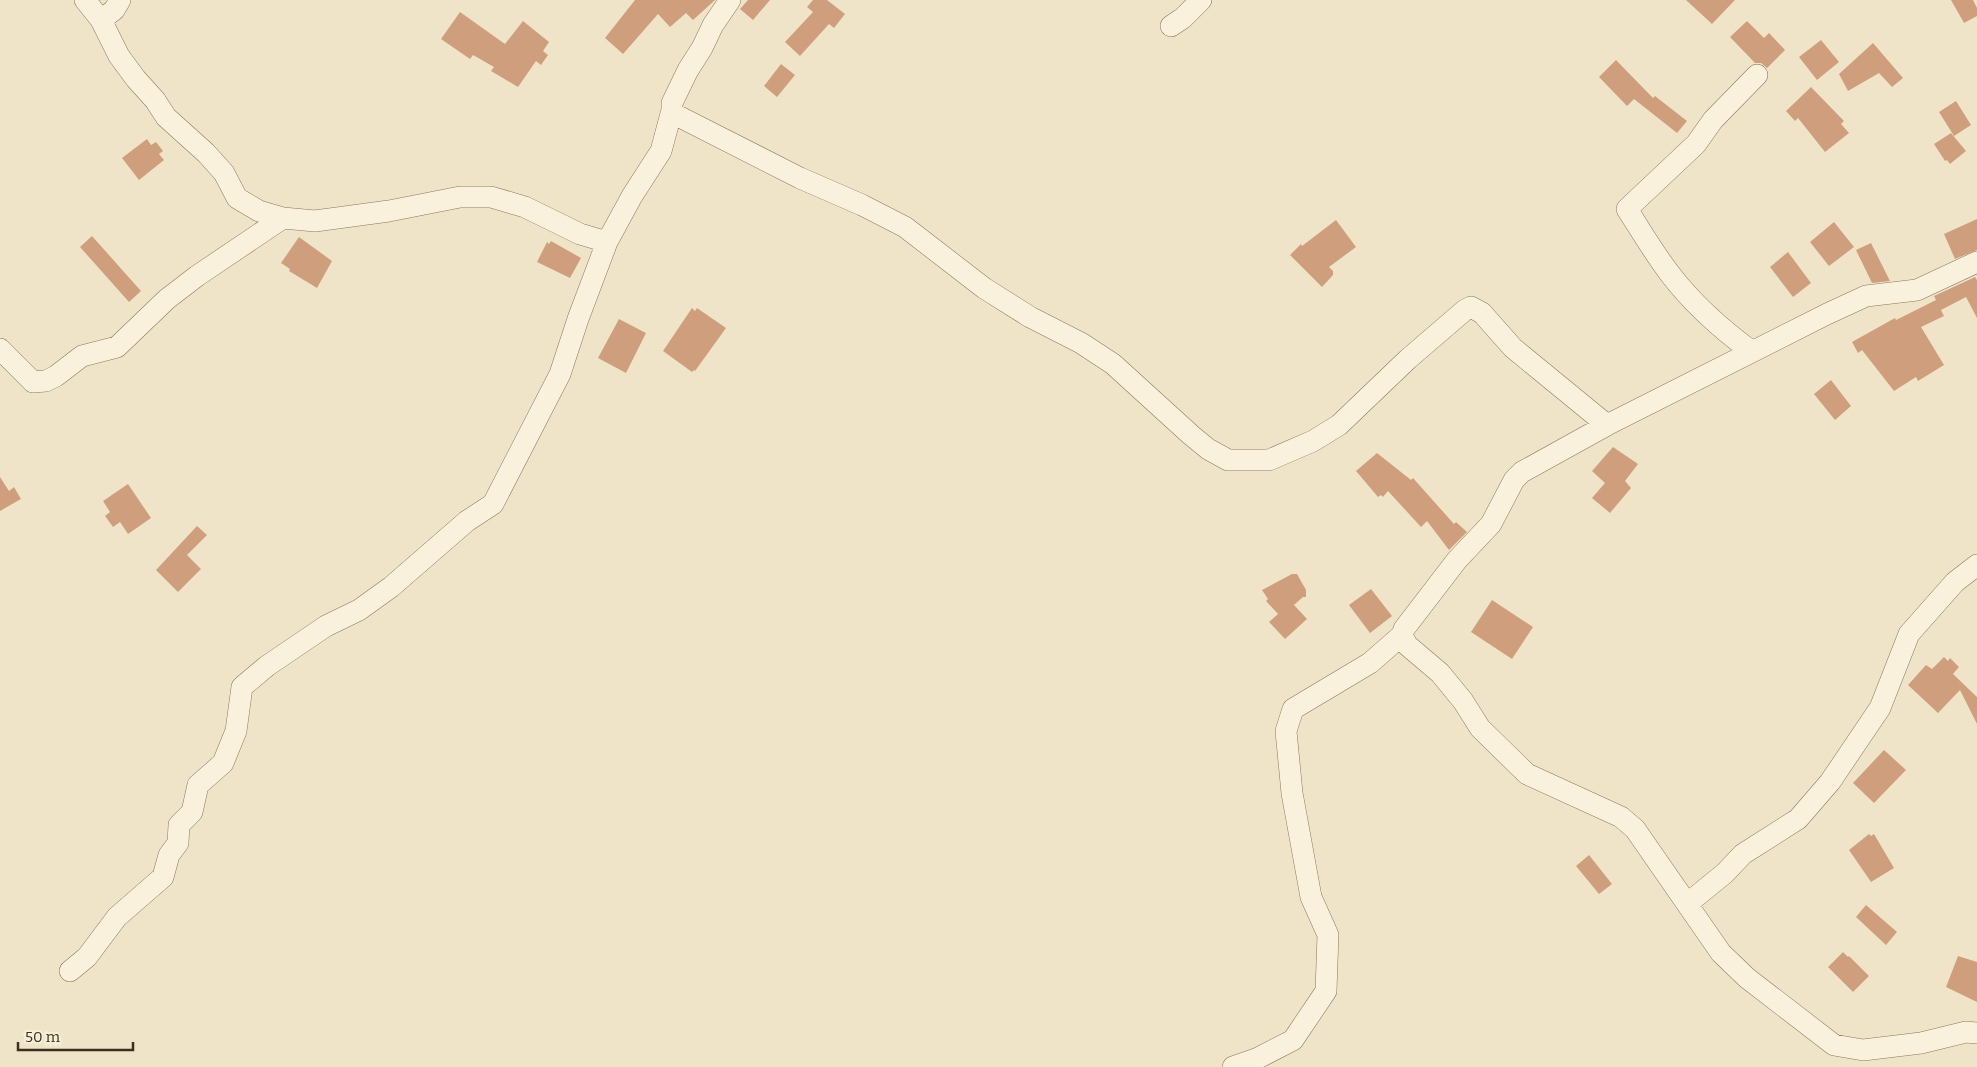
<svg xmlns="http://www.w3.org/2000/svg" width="1977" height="1067" font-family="Bitter,serif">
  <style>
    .building { fill: #cf9f7d }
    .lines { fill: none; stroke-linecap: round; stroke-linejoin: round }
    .minor-casing { stroke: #8d765c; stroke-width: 22 }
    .minor { stroke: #faf1dc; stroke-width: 21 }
  </style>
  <rect width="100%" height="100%" fill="#f0e4c8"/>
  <path class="building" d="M635,0h80l-22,20 -7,-7 -16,14 -12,-13 -35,40 -18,-16z
    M748,0h22l-17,20 -13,-11z
    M813,0h14l18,14 -11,14 -5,-4 -29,32 -15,-14 28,-30 -6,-5z
    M1686,0h49l-23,24z
    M1951,0h22l4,8v8l-13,7z
    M460,12l45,32 18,-23 26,21 -6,9 5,4 -7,10 -5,-4 -18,26 -27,-16 3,-4 -21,-12 -3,4 -29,-20z
    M1747,21l17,17 5,-5 16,17 -18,18 -6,-5h-6l-25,-26z
    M1821,40l18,22 -22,18 -18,-23z
    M1873,43l30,35 -11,9 -13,-14 -31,18 -9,-17z
    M1616,60l37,38 2,-2 32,25 -10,12 -43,-34 -7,7 -28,-29z
    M781,64l14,11 -18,22 -13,-11z
    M1811,87l33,34 -3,3 8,9 -24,19 -27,-34 -3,3 -9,-10z
    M1956,101l15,24 -17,11 -15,-24z
    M1951,133l15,18 -16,13 -3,-4 -2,1 -11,-17z
    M147,139l4,6 5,-3 7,9 -4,3 5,6 -25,20 -17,-22z
    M1977,219v31l-22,9 -11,-25z
    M1336,220l20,27 -27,20 4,4v4l-11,12 -32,-32 11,-11 1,2z
    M1834,222l20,25 -25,19 -19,-24z
    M92,236l49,55 -12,11 -49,-55z
    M299,237l33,24 -15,27 -28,-17 1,-2 -9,-6z
    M551,241l30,17 -11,20 -33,-16 10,-20 2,2z
    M1871,243l19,38 -18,2 -16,-33z
    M1788,252l23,31 -18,14 -23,-30z
    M1975,277l2,3v38l-11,-21 -25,13 3,6 -23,11 23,38 -26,16 -2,-4 -22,14 -32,-41 -4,3 -6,-11 43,-24 1,2 40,-20 -2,-4z
    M692,308l3,3 2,-3 29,20 -31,43 -1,-1 -2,2 -29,-21z
    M619,319l27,14 -20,40 -28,-15z
    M1831,380l20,26 -16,14 -21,-26z
    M1613,447l25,17 -13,17 6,7 -21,25 -18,-15 13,-15 -13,-12z
    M1377,453l34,27 2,-2 41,46 2,-2 11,10 -18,18 -22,-29 -6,6 -33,-36 -5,6 -2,-2 -3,2 -22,-26z
    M0,477l9,14 5,-4 7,12 -21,12z
    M128,484l23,34 -23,16 -8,-12 -7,5 -8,-11 5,-4 -7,-11z
    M197,526l10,9 -20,20 14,14 -23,23 -22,-22z
    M1292,574h5l9,16v7h-3l-9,8 13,14 -22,20 -16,-17 9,-8 -12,-13 2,-2 -6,-9z
    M1371,589l21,27 -22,17 -21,-28z
    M1492,600l41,27 -21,32 -41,-27z
    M1944,657l4,4 2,-3 9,9 -6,7 24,23v27l-17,-34 -22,23 -30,-28 18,-20 6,4z
    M1884,750l22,20 -32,33 -21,-20z
    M1869,834l2,2 3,-2 20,34 -23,14 -22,-32z
    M1589,855l23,29 -13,10 -23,-28z
    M1866,905l31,27 -11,13 -30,-28z
    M1843,952l5,5 1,-1 20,20 -16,16 -25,-25z
    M1958,956l19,6v40l-31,-15z"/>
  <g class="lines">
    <g class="minor-casing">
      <path id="minor" d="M85,0l16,20 18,36 17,23 19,21 11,17 40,36 18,20 13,25 22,13 24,7
        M730,0l-17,25 -11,23 -14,22 -16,33v7l4,5 124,63 62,27 43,22 79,61 46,29 51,26 32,21 78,71 17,14 20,11h41l44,-19 26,-16 69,-66 57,-49 6,-3 11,6 31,35 94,77
        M101,20l13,-10 6,-10
        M1171,26l12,-8 18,-18
        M1977,262l-60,28 -51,6 -39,18 -220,111 -85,47 -8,8 -23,44 -34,36 -53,69 -2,6 5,10 33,28 23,28 17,27 47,46 94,43 14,12 86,124 26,25 87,67 29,5 58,-7 45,-11 11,1
        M0,349l33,33 13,-1 10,-5 26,-20 35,-9 50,-48 30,-23 86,-58 32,3 74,-10 71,-14h31l34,10 55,27 27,8
        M1751,351c-30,-22 -58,-47 -81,-77 -16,-21 -29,-43 -43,-65l69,-65 17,-24 44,-45
        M1687,904l38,-31 18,-19 55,-35 32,-37 50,-74 29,-74 46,-52 22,-17
        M70,971l17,-14 30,-40 46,-40 6,-22 9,-12 1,-18 13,-13 6,-27 25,-22 13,-32 6,-44 25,-21 59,-40 33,-16 32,-23 76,-66 26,-17 67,-130 18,-55 29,-77 25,-46 29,-45 11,-41
        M1233,1067l23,-8 37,-19 33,-49 2,-56 -17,-38 -19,-104 -6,-62 7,-22 77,-46 32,-28"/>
    </g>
    <use href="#minor" class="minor"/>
  </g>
  <path d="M18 1042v8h115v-8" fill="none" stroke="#3d2e20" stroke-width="2.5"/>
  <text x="25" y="1042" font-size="15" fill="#3d2e20" stroke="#f7eed8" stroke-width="4" paint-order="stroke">50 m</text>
</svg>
